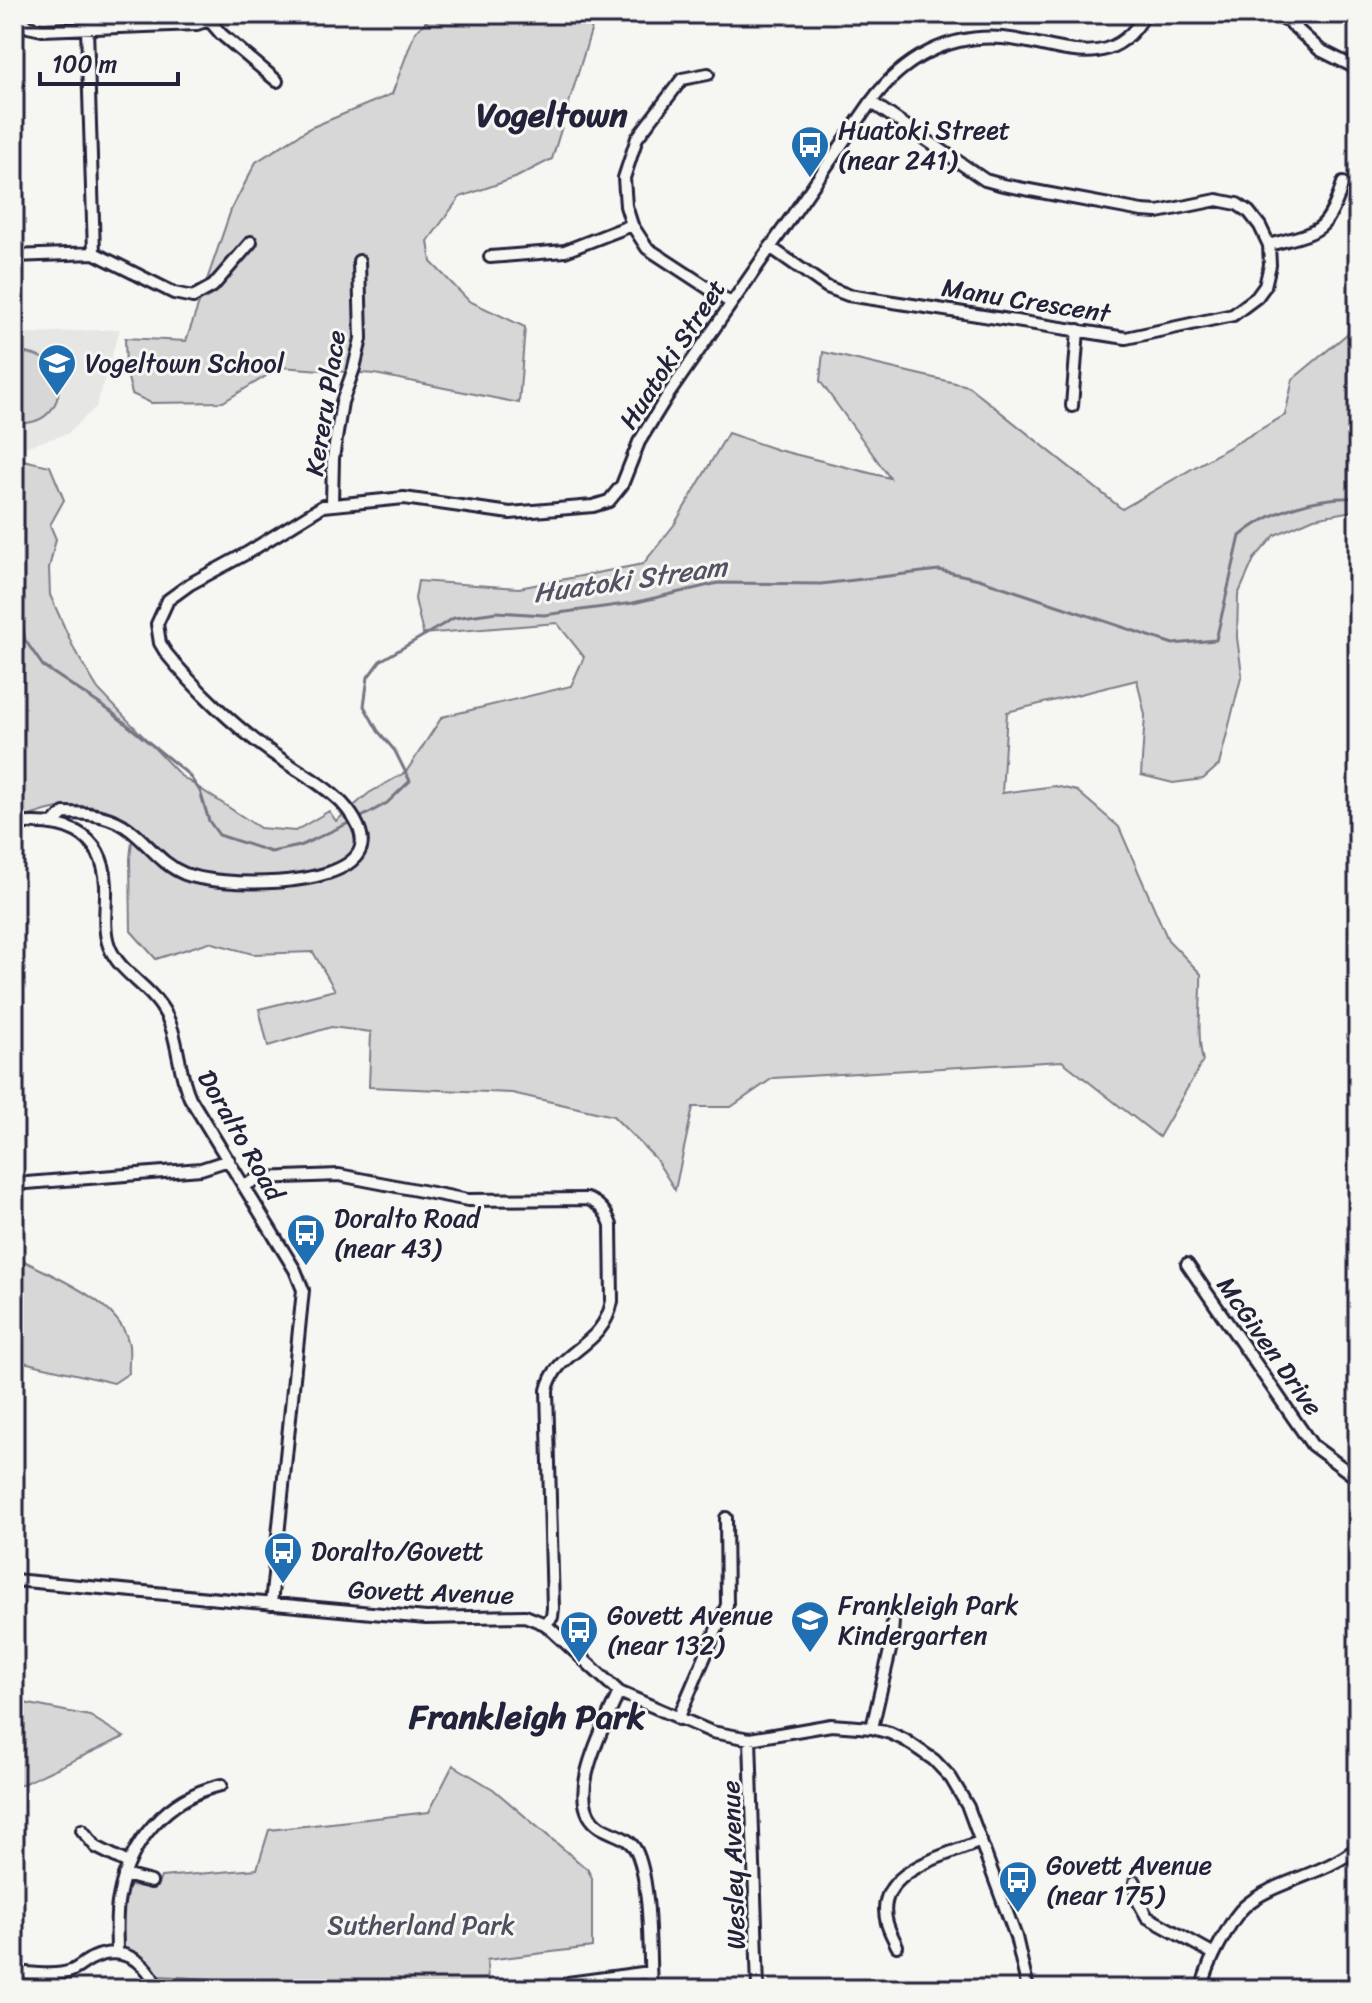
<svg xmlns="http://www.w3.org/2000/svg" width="1372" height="2003" font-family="Sriracha,sans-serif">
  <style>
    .built { fill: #e6e6e4 }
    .green { fill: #d7d7d7; stroke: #7c7c89; stroke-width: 2 }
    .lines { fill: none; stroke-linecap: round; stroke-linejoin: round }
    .stream { stroke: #757583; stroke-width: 3 }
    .minor-casing { stroke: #22223b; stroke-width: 16 }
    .minor { stroke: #f6f6f2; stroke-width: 10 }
    .labels { text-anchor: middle; stroke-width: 6; stroke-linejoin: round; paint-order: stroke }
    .poi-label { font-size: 26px; fill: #22223b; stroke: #f6f6f2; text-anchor: start }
    .street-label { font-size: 26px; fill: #22223b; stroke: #f6f6f2 }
    .park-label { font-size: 26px; fill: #4f4f62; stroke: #f6f6f2 }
    .water-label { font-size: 28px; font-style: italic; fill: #535365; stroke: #f6f6f2 }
    .district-label { font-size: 34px; font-weight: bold; fill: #22223b; stroke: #f6f6f2 }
  </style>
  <rect width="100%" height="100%" fill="#f6f6f2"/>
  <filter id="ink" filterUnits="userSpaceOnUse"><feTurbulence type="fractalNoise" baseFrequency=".0125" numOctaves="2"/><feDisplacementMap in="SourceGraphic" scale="16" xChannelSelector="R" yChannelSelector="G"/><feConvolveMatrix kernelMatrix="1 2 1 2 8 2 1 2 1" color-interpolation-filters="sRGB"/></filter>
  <g filter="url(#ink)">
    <path class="built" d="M120,329l-24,78 -29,27 -53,16v-116z"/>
    <path class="green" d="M434,14h162l-44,145 -37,19 -55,19 -32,44 3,21 38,39 56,26 -6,76 -144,-29 -94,-7 -58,35 -72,1 -19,-9 -6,-24 -1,-32 61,3 45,-131 25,-48 54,-34 82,-34 23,-62z
      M1358,325v190l-6,-4 -38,7 -39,17 -21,24 -16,36 -1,43 5,36 -23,91 -16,14 -30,4 -32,-8 4,-60 -8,-35 -130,32 -5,81 53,-7 22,5 42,36 49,113 33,34c1,28 -5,59 2,87l-44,76 -97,-76 -289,17 -42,29h-38l-18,83 -20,-32 -42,-42 -101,-23 -143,-6 2,-55 -40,-5 -63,19 -9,-37 76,-19 -22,-38 -60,2 -44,-12 -53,17 -25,-28 -1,-72 3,-29 -6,-11c-42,-23 -71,-12 -113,2v-363l36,8 14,34 -14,25 6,14 -7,29 1,27 25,56 23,38 83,87 79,52 35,3 34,-20 7,10 33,-28 37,-21 36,-55 129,-31 13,-29 -27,-34 -134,11 -8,-35 3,-18 101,7 124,-24 31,-39 54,-92 50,17 112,28 -70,-97 3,-29 145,34 154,123 163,-94 8,-36z
      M26,353c51,7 39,79 -12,69v-67z
      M14,1256c34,18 104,44 114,85 3,9 0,22 1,32l-15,10 -100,-23z
      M14,1701l76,15 34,21 -110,51z
      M453,1765l40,24 95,81 4,8v69l-105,13 1,29h-242l-1,-8 -85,-5 -19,-21 -18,-7v-46l6,-16 28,1 4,-10 96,-8 12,-39 160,-18z"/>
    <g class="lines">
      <path class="stream" d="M14,564l3,3v31l8,42 18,26 67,45 78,63 12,17 9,30 10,14 52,17 29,-6 51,-24
        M358,819l29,-16 23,-22 -15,-30 -17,-20 -14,-25 4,-29 12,-16 74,-43 43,-6 47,3 89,-12 85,-20 103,1 118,-14 40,9 194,65 43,-4 24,-104c30,-26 78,-40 118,-38"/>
      <g class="minor-casing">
        <path id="minor" d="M15,14l13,13 14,3 155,-6 12,-4 6,-6
          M1273,14l16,8 31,28 38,19
          M209,20l12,14 56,47
          M87,28l7,225
          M708,74l-26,5 -45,59 -13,40 2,28 6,19 15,23 84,55
          M1269,245c50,-14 57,-10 74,-62
          M770,247l57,40 21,8 278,43 107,-23 24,-18 8,-11 5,-21 -1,-20 -9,-19 -11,-14 -12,-8 -20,-4 -59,12 -16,-1 -139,-26 -18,-5 -114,-78
          M14,256l80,-3 80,40 19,4 20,-11 38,-44
          M490,257l75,-6 67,-26
          M1072,406l6,-76
          M332,504l1,-46 9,-56 12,-34 7,-29 -2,-78
          M53,823l11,-10c20,0 41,1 59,12 23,14 35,38 62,49 34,13 154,15 174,-22 9,-16 -6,-37 -17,-49 -20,-20 -47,-34 -70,-50 -38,-27 -77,-64 -106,-100l-6,-10 -3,-19 11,-24 22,-16 57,-31 76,-47 81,-8 106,15 83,-7 16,-5 13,-16 17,-43 27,-44 205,-296c31,-43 77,-68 131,-64 53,4 108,40 143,-24
          M14,824c47,-5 89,5 92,61 1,19 -4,42 3,61 10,26 36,37 51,59 20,27 16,63 30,93l105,172 8,20 -32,314
          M14,1184l187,-15 28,-9
          M244,1186l15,-8 80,-3 129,25 119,-1c12,4 20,14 24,26l1,76c-9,48 -55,47 -65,89l6,218 -1,9 -7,7
          M1187,1264l125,181 46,34
          M14,1580l412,38 99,-2 20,8 74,68 93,40 38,7 81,-14 41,3 18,5 15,7 29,20 17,18 17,29 48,130 12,52
          M619,1692c-14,33 -58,110 -19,135 15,9 31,9 38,28 13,34 11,97 13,134
          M678,1719l49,-114 -1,-87
          M872,1728l19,-82 2,-24
          M750,1739l8,250
          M82,1830l14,17 32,16
          M124,1875l27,7
          M1135,1882l3,19 9,16 67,37
          M897,1946c-3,-7 -8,-15 -10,-23 -15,-53 61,-67 94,-82
          M117,1952c0,-18 -2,-37 2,-55 10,-55 47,-99 102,-112
          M14,1972c18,1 40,5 57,-1 8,-3 14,-10 22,-13 28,-13 55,3 64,31
          M568,1983l82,-11
          M1202,1989c3,-17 10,-31 18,-46 7,-12 13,-26 24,-36 28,-26 80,-31 114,-60"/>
      </g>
      <use href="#minor" class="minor"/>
    </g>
  </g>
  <defs>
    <g id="bus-pin" transform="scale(2)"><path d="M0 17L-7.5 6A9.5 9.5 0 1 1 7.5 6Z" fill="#1f6fb2" stroke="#f6f6f2"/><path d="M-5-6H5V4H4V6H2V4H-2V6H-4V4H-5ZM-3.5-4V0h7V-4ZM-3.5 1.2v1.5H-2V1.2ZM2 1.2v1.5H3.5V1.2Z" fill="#fff"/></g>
    <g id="school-pin" transform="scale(2)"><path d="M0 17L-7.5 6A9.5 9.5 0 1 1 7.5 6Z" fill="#1f6fb2" stroke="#f6f6f2"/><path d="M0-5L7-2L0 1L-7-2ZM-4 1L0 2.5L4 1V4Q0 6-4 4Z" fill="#fff"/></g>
  </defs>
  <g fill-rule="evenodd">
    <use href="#bus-pin" x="810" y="145"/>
    <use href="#school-pin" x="57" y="363"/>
    <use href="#bus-pin" x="306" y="1233"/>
    <use href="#bus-pin" x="283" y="1551"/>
    <use href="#school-pin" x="810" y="1620"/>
    <use href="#bus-pin" x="579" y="1630"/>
    <use href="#bus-pin" x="1018" y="1880"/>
  </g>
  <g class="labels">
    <g class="poi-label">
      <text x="838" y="139">Huatoki Street<tspan x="838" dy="30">(near 241)</tspan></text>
      <text x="85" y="372">Vogeltown School</text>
      <text x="334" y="1227">Doralto Road<tspan x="334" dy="30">(near 43)</tspan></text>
      <text x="311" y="1560">Doralto/Govett</text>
      <text x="838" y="1614">Frankleigh Park<tspan x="838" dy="30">Kindergarten</tspan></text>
      <text x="607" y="1624">Govett Avenue<tspan x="607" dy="30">(near 132)</tspan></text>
      <text x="1046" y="1874">Govett Avenue<tspan x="1046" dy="30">(near 175)</tspan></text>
    </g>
    <g class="street-label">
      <text transform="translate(1026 300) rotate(9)" y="9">Manu Crescent</text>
      <text transform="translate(672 354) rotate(-57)" y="9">Huatoki Street</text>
      <text transform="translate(325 403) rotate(-81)" y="9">Kereru Place</text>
      <text transform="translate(241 1135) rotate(60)" y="9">Doralto Road</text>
      <text transform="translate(1270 1346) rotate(55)" y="9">McGiven Drive</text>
      <text transform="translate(431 1592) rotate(2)" y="9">Govett Avenue</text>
      <text transform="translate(733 1865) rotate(-92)" y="9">Wesley Avenue</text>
    </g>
    <g class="park-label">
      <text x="421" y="1934">Sutherland Park</text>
    </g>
    <g class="water-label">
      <text transform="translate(630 579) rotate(-8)" y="10">Huatoki Stream</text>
    </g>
    <g class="district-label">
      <text x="552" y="126">Vogeltown</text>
      <text x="527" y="1728">Frankleigh Park</text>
    </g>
  </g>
  <rect width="1372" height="2003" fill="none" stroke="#f6f6f2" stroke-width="48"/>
  <rect x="24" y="24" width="1324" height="1955" fill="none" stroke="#22223b" stroke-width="3" filter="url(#ink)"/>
  <path d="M40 72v12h138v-12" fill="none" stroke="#22223b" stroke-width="4"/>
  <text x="52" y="72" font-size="24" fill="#22223b" stroke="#f6f6f2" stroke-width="6" paint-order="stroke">100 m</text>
</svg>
